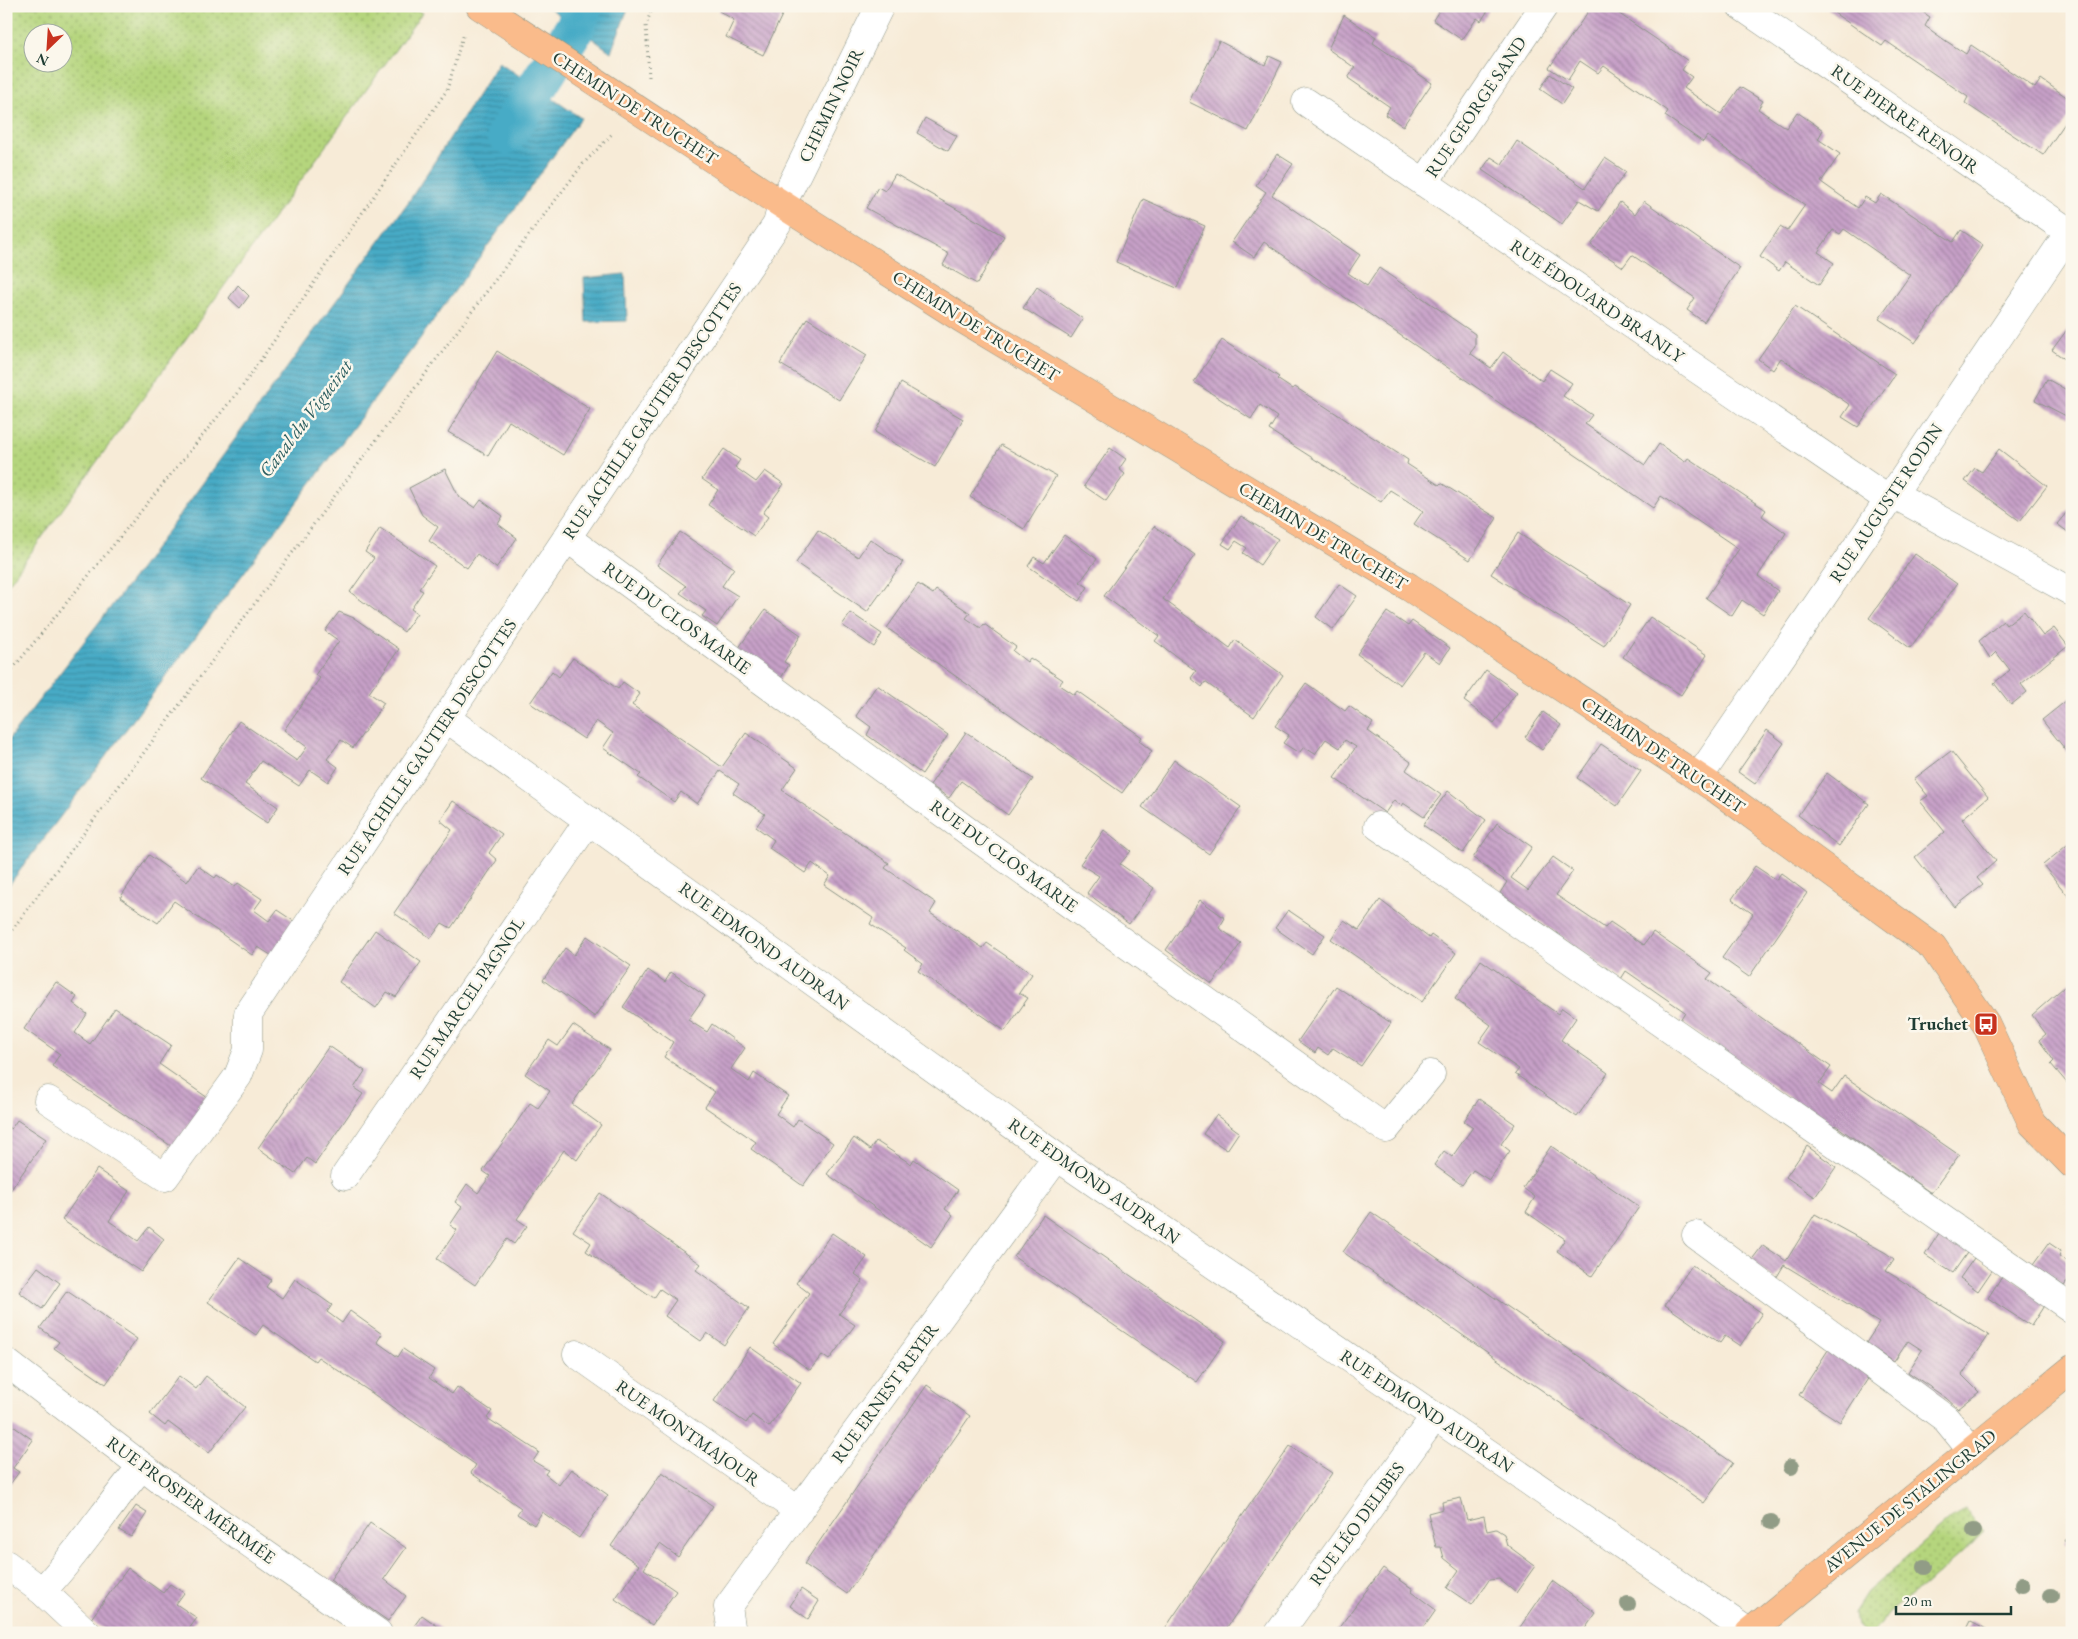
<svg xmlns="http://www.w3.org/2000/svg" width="2078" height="1639" font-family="'EB Garamond',serif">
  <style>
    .grass { fill: url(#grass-dots); stroke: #6a8958; fill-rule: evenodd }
    .water { fill: url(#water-rules); stroke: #33747d }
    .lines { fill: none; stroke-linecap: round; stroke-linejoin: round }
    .canal { stroke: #47abc6; stroke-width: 40 }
    .building { fill: url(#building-back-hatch) }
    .minor-casing { stroke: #8b9486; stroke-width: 29 }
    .major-casing { stroke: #8b9486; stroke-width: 29 }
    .path { stroke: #8b9486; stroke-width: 3; stroke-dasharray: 1 4; stroke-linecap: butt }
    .minor { stroke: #fff; stroke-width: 28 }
    .major { stroke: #fabb8b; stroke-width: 28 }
    .tree { fill: #919c86 }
    .labels { text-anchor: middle; stroke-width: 5; stroke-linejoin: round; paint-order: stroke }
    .street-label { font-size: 18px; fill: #1f3d34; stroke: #fbf7ec }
    .poi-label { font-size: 18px; font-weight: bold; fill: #1f3d34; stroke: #fbf7ec; text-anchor: end }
    .water-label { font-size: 19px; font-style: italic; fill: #2b5e60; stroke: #fbf7ec }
  </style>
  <defs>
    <pattern id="grass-dots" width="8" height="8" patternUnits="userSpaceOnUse" patternTransform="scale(1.25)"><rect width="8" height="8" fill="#b5d57d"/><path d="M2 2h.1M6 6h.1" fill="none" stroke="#93ae67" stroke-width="1.8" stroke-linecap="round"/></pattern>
    <pattern id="water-rules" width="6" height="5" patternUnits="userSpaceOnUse" patternTransform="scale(1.25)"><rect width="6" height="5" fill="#47abc6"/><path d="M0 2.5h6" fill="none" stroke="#3b8ca2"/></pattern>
    <pattern id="building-back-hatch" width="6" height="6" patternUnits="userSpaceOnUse" patternTransform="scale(1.25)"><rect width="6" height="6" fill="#c7a0c8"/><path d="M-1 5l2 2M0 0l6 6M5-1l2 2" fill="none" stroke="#a184a3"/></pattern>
  </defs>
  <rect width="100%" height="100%" fill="#fbf7ec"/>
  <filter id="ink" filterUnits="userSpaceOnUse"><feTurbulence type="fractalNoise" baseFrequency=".02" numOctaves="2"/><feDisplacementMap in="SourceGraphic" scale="10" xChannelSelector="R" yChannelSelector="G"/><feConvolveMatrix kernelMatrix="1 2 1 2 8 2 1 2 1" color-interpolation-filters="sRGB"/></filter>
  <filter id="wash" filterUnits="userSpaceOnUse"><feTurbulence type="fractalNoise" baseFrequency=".0096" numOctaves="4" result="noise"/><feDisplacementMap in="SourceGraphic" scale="20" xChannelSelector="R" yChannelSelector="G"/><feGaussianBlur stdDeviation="1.12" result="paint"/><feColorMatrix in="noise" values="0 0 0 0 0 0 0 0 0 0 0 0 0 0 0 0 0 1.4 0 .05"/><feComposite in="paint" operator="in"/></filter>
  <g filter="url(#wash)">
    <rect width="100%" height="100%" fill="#f7ebd7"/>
    <path class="grass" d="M6,6h403l13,7 -416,574zM32,32h30v30h-30z
      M1964,1508l20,24 -62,56 -34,25 -15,20h-11l-6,-6 -2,-15 13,-20z"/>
    <path class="water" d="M547,6h82l-18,46z
      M499,62l82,56 -162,222 -413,549v-146l134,-174 269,-368z
      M625,274l2,47 -41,1 -2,-44z"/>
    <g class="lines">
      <path class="canal" d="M507,134l69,-108 7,-20"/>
    </g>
    <g id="blocks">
      <path class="building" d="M721,6h54l9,5 -21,44 -37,-18 8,-17 -15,-9z
        M1442,6h49l-10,15 -4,-3 -15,22 -29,-20z
        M1592,6h30l-4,7 70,48 -6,9 10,7 -8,11 37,26 19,-27 23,14 -5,8 28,19 11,-16 26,18 -5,9 22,15 -19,28 37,26 7,-11 10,6 6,-9 72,48 8,-12 22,15 -68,98 -36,-24 31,-44 -66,-46 -4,5 -7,-4 -15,22 16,11 -15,22 -34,-23 -6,9 -19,-14 20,-30 7,4 18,-26 -98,-69 -4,6 -38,-26 3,-5 -64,-45 -6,7 -18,-12 -12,19 -19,-12z
        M1824,6h90l16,11 -5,9 21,15 20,13 5,-9 64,43 6,-9 31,22v12l-29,42 -78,-52 3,-6 -82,-56 -4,5z
        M1344,15l32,22 -3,6 59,40 -29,43 -18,-11 5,-8 -42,-29 7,-10 -27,-19z
        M1219,41l46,24 4,-9 13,6 -34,69 -59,-29z
        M1550,74l22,15 -10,15 -22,-15z
        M925,118l32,18 -9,15 -31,-18z
        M1517,141l68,47 20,-30 21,14 -28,39 -19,-11 -17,24 -80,-54 9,-13 11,7z
        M1277,154l16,10 -21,31 88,60 -12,18 19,13 12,-18 96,66v13l-5,6 21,15 12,-16 39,29 8,-12 22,14 -9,13 29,19 -7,9 60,41 14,-21 26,18 3,-4 78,52 -4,6 24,17 -28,43 20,15 -15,23 -21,-14 -10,16 -26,-18 33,-49 -78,-53 -8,12 -389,-266 -10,15 -22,-15 34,-50 -10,-7z
        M895,174l109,62 -27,48 -34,-19 6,-11 -83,-46 12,-21 7,4z
        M1143,199l62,27 -28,62 -61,-26z
        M1644,201l96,67 -36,54 -17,-12 8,-12 -63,-43 -9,12 -32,-22 29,-43 15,12z
        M238,285l11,11 -9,12 -11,-10z
        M1037,287l46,32 -12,19 -48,-30z
        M1795,306l100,68 -37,53 -16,-10 8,-12 -35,-24 -34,-23 -8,12 -15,-11z
        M807,318l60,37 -28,45 -59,-36z
        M2072,323v29l-6,8 -14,-10z
        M1222,340l57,37 -2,2 15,10 3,-2 113,73 -1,4 32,21 2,-2 56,35 -27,42 -56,-36 9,-13 -17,-11 -16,-10 -9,12 -112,-72 8,-13 -17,-12 -9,14 -57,-37z
        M497,351l93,58 -27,46 -54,-34 -21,35 -40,-24z
        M2047,379l25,14v26l-37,-19z
        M901,383l62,36 -28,48 -60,-35z
        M1001,445l55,31 -32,53 -54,-32z
        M1110,448l16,11 -7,10 6,5 -19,27 -22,-15z
        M724,449l16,11 -5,7 21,15 9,-11 19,13 -21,29 5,4 -14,19 -46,-31 10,-15 -16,-11z
        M1999,449l48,37 -27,35 -55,-40 10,-13 7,4z
        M445,469l14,28 16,11 6,-8 22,16 -5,8 19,14 -21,30 -19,-14 -10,14 -38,-27 9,-14 -16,-12 -13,-27z
        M2072,506v29l-15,-11z
        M1241,516l37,23 -18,26 -17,-12 4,-5 -11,-7 -6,8 -8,-5z
        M1154,526l41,29 -32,44 67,49 5,-8 48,35 -29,42 -49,-35 -3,5 -11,-9 5,-7 -41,-30 4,-5 -55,-40z
        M380,528l55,38 -16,23 4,2 -12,18 6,4 -13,19 -54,-40 24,-34 -9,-6z
        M818,530l40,27 12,-18 33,23 -36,50 -71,-49z
        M680,532l54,36 -12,18 16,10 -21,30 -15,-10 4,-5 -26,-18 6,-7 -29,-21z
        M1518,533l112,72 -26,41 -113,-72z
        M1064,535l33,24 -17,23 8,5 -9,14 -51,-35 6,-9 10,6z
        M1915,554l42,30 -47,64 -41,-30z
        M918,584l15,10 3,-4 34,23 -4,5 15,10 3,-4 32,23 -3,4 14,11 3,-4 33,22 -4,5 15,10 3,-4 65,46 -3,4 13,10 -30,42 -235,-165z
        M1339,584l18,12 -24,34 -17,-13z
        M765,610l36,25 -17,27 5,3 -10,16 -43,-29z
        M2024,611l19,25 11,-8 14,18 -47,38 6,8 -16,13 -17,-22 16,-13 -14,-18 -6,6 -11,-17 24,-20 3,4z
        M339,612l15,6 45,31 -30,44 15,10 -31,45 -12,-8 -14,19 11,8 -10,15 -18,-12 -11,16 -38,-25 -16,23 33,23 -11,16 -66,-45 38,-57 58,40 10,-14 -23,-17 36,-52 -5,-3 24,-34 -14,-10z
        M1387,612l21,14 4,-5 38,27 -10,15 -16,-11 -24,33 -43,-31z
        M851,613l31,21 -8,13 -32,-22z
        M1650,617l57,38 -26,40 -58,-38z
        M573,658l45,31 5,-7 17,12 -8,11 90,62 24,-34 51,35 -15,22 107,73 -4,5 51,35 -6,10 53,35 4,-5 45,31 -13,19 9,5 -23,33 -87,-60 5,-7 -19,-14 2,-2 -36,-24 3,-6 -49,-33 6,-9 -18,-13 -7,10 -36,-25 5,-8 -18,-13 9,-13 -32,-21 6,-9 -19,-13 -23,33 -16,-12 -7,10 -36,-25 3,-3 -38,-26 10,-15 -17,-12 -12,18 -54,-36 22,-32 7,6z
        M1486,670l31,22 -23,31 -30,-22z
        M1306,683l39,28 4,-5 24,17 -5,8 43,31 -5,8 35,25 -17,22 -21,-14 -2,3 -7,-6 -9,13 -51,-35 22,-31 -11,-7 -5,8 -14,-9 -11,15 -11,-7 -5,6 -16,-10 6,-8 -14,-9z
        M877,685l71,50 -26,39 -55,-39 4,-8 -15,-11z
        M2072,696v62l-30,-38z
        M1543,712l18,13 -19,25 -17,-13z
        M1767,730l17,13 -29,41 -17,-12z
        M966,732l67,47 -25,36 -47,-34 -12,17 -19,-13z
        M1601,744l40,27 -24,35 -40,-28z
        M1951,751l37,46 -26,22 34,42 -19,17 6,7 -28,22 -40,-50 30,-25 -25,-31 8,-5 -14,-17z
        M1174,760l67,47 -32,47 -67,-47z
        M1827,773l42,31 -30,42 -41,-31z
        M1448,791l38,29 -23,33 -40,-28z
        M453,801l49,33 -13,19 8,7 -46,68 -9,-5 -11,15 -37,-25 58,-83 -12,-10z
        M1497,823l35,24 -21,31 17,12 25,-33 20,14 -17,24 49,33 5,-6 34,23 9,-13 59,41 -5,6 124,88 -12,17 13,9 12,-17 115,79 -28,38 -96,-68 -3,3 -152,-108 5,-8 -59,-41 -5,8 -121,-86 7,-11 -34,-24z
        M1104,830l27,21 -11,13 34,24 -25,36 -42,-31 12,-17 -19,-12z
        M2072,841v60l-29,-36z
        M149,855l38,27 11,-16 17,12 2,-3 18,12 3,-4 24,16 -8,11 15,11 8,-11 21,14 -24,33 -16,-10 -6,8 -78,-54 -16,22 -38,-25z
        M1755,866l21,14 5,-7 26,20 -58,84 -27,-19 31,-44 -21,-15z
        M1200,900l25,18 -6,10 22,15 -29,41 -46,-34z
        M1380,900l49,38 2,-3 25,18 -34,49 -91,-63 13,-19 15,10z
        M1288,910l37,25 -13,19 -37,-26z
        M375,930l46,32 -25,35 -9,-5 -11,16 -37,-26z
        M587,936l44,30 -36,51 -52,-37 22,-32 9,7z
        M1481,960l77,54 4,-6 14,10 -15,22 47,33 -31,44 -62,-43 4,-5 -40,-27 12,-17 -36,-26z
        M648,970l17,12 6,-10 34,24 -17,24 19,12 5,-8 33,24 -14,21 18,13 5,-9 34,23 -12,18 17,13 5,-8 35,24 -30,43 -52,-37 5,-7 -51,-35 10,-15 -51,-35 9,-15 -50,-35z
        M2072,980v109l-21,-25 3,-3 -15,-21 7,-6 -14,-19z
        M56,982l21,15 -4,6 14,11 -12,19 15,11 25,-36 56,37 -12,19 49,34 -34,50 -122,-82 8,-12 -36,-25z
        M1336,986l55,37 -30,43 -28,-18 -5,7 -10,-7 -3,5 -17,-12z
        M573,1025l37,25 -38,54 29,21 -24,35 -13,-10 -47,69 10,7 -13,18 -7,-5 -32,46 -38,-26 20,-29 -7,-5 12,-18 -7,-5 12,-18 11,9 12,-17 -7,-5 47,-68 8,5 12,-17 -25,-17 24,-34 9,6z
        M329,1046l36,25 -11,17 9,6 -48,70 -8,-6 -12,16 -37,-26z
        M1479,1099l36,25 -14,20 9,7 -21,29 -16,-10 -11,15 -28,-20 10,-14 8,6 21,-30 -9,-6z
        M1216,1115l23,17 -12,18 -24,-16z
        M17,1120l29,19 -36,52 -4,-2v-63l5,3z
        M854,1138l16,12 6,-9 35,23 3,-5 44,31 -13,19 8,6 -22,32 -104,-73z
        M1551,1146l88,61 -47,69 -35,-25 8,-12 -39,-27 9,-15 -12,-9z
        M1807,1146l29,21 -21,30 -29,-20z
        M97,1169l32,22 -20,30 29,20 11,-14 15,12 -23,33 -79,-52z
        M600,1193l101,71 -5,6 53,38 -25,37 -17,-12 -6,8 -36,-25 11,-16 -16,-11 -6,9 -68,-47 5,-8 -18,-12z
        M1371,1212l362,251 -29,40 -361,-251z
        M1815,1214l71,39 8,6 -8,12 103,64 -27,40 17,17 -21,17 -12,-11 -38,-26 14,-22 -14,-9 -14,21 -28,-19 13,-20 -95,-58 -9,15 -25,-18 13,-17 23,16z
        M1043,1215l182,126 -28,41 -183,-125z
        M1941,1230l28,20 -16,23 -28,-18z
        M832,1233l35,24 -12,17 8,6 -24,34 16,11 -26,35 -7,-5 -12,15 -37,-26 36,-51 -13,-10z
        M2049,1243l12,8 -2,5 13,9v10l-8,11 -31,-21z
        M239,1258l32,22 -5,7 16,11 13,-19 37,26 -5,7 15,11 8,-12 32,23 -5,8 21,15 5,-8 31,21 -5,8 23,16 5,-7 35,24 -5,7 52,34 -6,9 15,9 -3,4 14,11 12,-16 37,26 -29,43 -37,-26 -8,13 -17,-11 4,-6 -50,-35 5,-8 -104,-72 -54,-36 -3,4 -52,-36 -7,10 -48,-33z
        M1974,1258l19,11 -15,22 -18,-13z
        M1692,1265l70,48 -22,33 -15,-10 -5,7 -55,-38z
        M38,1267l22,16 -18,26 -23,-17z
        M2004,1273l43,28 -16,25 -43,-28z
        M67,1291l70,48 -31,45 -52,-36 5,-6 -19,-14z
        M750,1347l51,36 -32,44 -17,-12 -6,8 -32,-22z
        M1830,1347l41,27 -31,48 -41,-27z
        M179,1376l17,13 10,-13 39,31 -36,46 -41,-31 -3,4 -15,-12z
        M927,1385l43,31 -123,178 -43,-30z
        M6,1421l27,19 -20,28 6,4 -8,11 -5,-3z
        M1290,1446l42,27 -109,160h-55l-4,-3z
        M662,1472l51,34 -35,51 -18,-13 -16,25 32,22 -24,34 -37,-26 24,-34 -28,-19z
        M1461,1498l6,22 17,-4 3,15 9,-2 8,5 3,11 28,21 -19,27 -17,-14 -10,1 -17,25 -25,-17 12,-18 -15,-12 -3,-11h-5l-8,-34 15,-4 -1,-7z
        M136,1506l11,7 -16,24 -12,-7z
        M370,1523l36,25 -22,31 22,17 -18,25 -58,-41z
        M2072,1530v15l-7,-4z
        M128,1568l35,25 7,-9 14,9 -8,11 21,14 -11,15h-77l-19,-13z
        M1383,1568l30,21 -1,3 24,18 -16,23h-85z
        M1552,1581l44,32 -14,20h-66z
        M801,1589l18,12 -11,18 -18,-13z
        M422,1615l25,18h-38z
        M1971,1621l23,12h-29z"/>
    </g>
  </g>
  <g filter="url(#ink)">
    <use href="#blocks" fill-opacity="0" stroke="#8b9486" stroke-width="1"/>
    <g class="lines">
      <g class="minor-casing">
        <path id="minor" d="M1741,6l328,226
          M1306,102l583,398
          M1424,183l120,-177
          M1893,494l179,98
          M567,538l406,297 413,294 45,-55
          M446,718l611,439 693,476
          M1699,777l194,-283 179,-266
          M1378,826l694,483
          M48,1100l117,77 73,-101 10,-26v-36l529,-790 5,-20 98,-198
          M345,1176l244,-356
          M1696,1235l250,184 26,32
          M577,1354l222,157
          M6,1362l162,124 210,147
          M6,1564l36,27 45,42
          M42,1591c37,-39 65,-84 100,-125
          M732,1633l-4,-26 329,-450
          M1279,1633l156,-217"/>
      </g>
      <g class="major-casing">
        <path id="major" d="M480,6l292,192 189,120 448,269 310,204 214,156 53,77 46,99 40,41
          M1749,1633l323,-264"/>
      </g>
      <path class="path" d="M649,77l-3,-52 7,-19
        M6,677l236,-290 205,-297 16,-54
        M6,938l519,-698 58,-76 30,-31"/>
      <use href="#minor" class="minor"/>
      <use href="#major" class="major"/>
    </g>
    <g class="tree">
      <circle cx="1791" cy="1467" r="8"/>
      <circle cx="1771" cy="1522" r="8"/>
      <circle cx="1974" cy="1531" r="8"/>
      <circle cx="1925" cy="1567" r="8"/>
      <circle cx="2022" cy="1585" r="8"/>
      <circle cx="2051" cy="1596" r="8"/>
      <circle cx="1628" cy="1604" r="8"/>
    </g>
  </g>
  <defs>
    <g id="bus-square" transform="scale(1.25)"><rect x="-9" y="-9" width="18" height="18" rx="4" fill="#c8321e" stroke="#fbf7ec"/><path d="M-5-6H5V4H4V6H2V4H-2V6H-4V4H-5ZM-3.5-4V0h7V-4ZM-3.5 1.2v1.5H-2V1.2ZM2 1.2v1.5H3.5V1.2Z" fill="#fff"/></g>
  </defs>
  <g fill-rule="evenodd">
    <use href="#bus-square" x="1986" y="1024"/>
  </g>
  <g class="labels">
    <g class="street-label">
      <text transform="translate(831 105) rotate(-64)" y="6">CHEMIN NOIR</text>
      <text transform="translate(1476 107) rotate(-56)" y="6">RUE GEORGE SAND</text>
      <text transform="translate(635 108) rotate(33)" y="6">CHEMIN DE TRUCHET</text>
      <text transform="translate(1905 119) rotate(35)" y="6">RUE PIERRE RENOIR</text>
      <text transform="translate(1597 301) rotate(34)" y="6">RUE ÉDOUARD BRANLY</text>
      <text transform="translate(976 326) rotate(32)" y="6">CHEMIN DE TRUCHET</text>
      <text transform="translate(652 411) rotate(-56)" y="6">RUE ACHILLE GAUTIER DESCOTTES</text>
      <text transform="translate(1886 503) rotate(-56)" y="6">RUE AUGUSTE RODIN</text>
      <text transform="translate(1323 536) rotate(31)" y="6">CHEMIN DE TRUCHET</text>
      <text transform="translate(677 618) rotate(36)" y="6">RUE DU CLOS MARIE</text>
      <text transform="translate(427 747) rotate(-56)" y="6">RUE ACHILLE GAUTIER DESCOTTES</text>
      <text transform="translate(1663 755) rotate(34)" y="6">CHEMIN DE TRUCHET</text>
      <text transform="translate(1004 856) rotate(36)" y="6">RUE DU CLOS MARIE</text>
      <text transform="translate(764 946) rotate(36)" y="6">RUE EDMOND AUDRAN</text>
      <text transform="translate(467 998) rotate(-56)" y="6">RUE MARCEL PAGNOL</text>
      <text transform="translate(1094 1181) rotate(35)" y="6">RUE EDMOND AUDRAN</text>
      <text transform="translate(885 1393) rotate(-54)" y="6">RUE ERNEST REYER</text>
      <text transform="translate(1427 1411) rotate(34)" y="6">RUE EDMOND AUDRAN</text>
      <text transform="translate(688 1433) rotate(35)" y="6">RUE MONTMAJOUR</text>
      <text transform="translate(191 1500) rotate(36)" y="6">RUE PROSPER MÉRIMÉE</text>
      <text transform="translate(1910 1501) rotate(-39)" y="6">AVENUE DE STALINGRAD</text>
      <text transform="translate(1357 1524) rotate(-54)" y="6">RUE LÉO DELIBES</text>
    </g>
    <g class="poi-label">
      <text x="1968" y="1030">Truchet</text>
    </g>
    <g class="water-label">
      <text transform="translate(305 418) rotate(-53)" y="7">Canal du Vigueirat</text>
    </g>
  </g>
  <rect width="2078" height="1639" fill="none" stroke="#fbf7ec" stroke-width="25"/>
  <g transform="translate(48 48) rotate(205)"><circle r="24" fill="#fbf7ec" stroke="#a3ada2"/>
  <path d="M0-4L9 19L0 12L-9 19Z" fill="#c8321e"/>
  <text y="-8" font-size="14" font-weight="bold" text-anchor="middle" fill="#1f3d34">N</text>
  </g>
  <path d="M1896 1606v8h115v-8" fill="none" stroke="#1f3d34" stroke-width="2.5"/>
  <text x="1903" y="1606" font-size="15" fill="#1f3d34" stroke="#fbf7ec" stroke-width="4" paint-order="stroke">20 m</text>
</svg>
